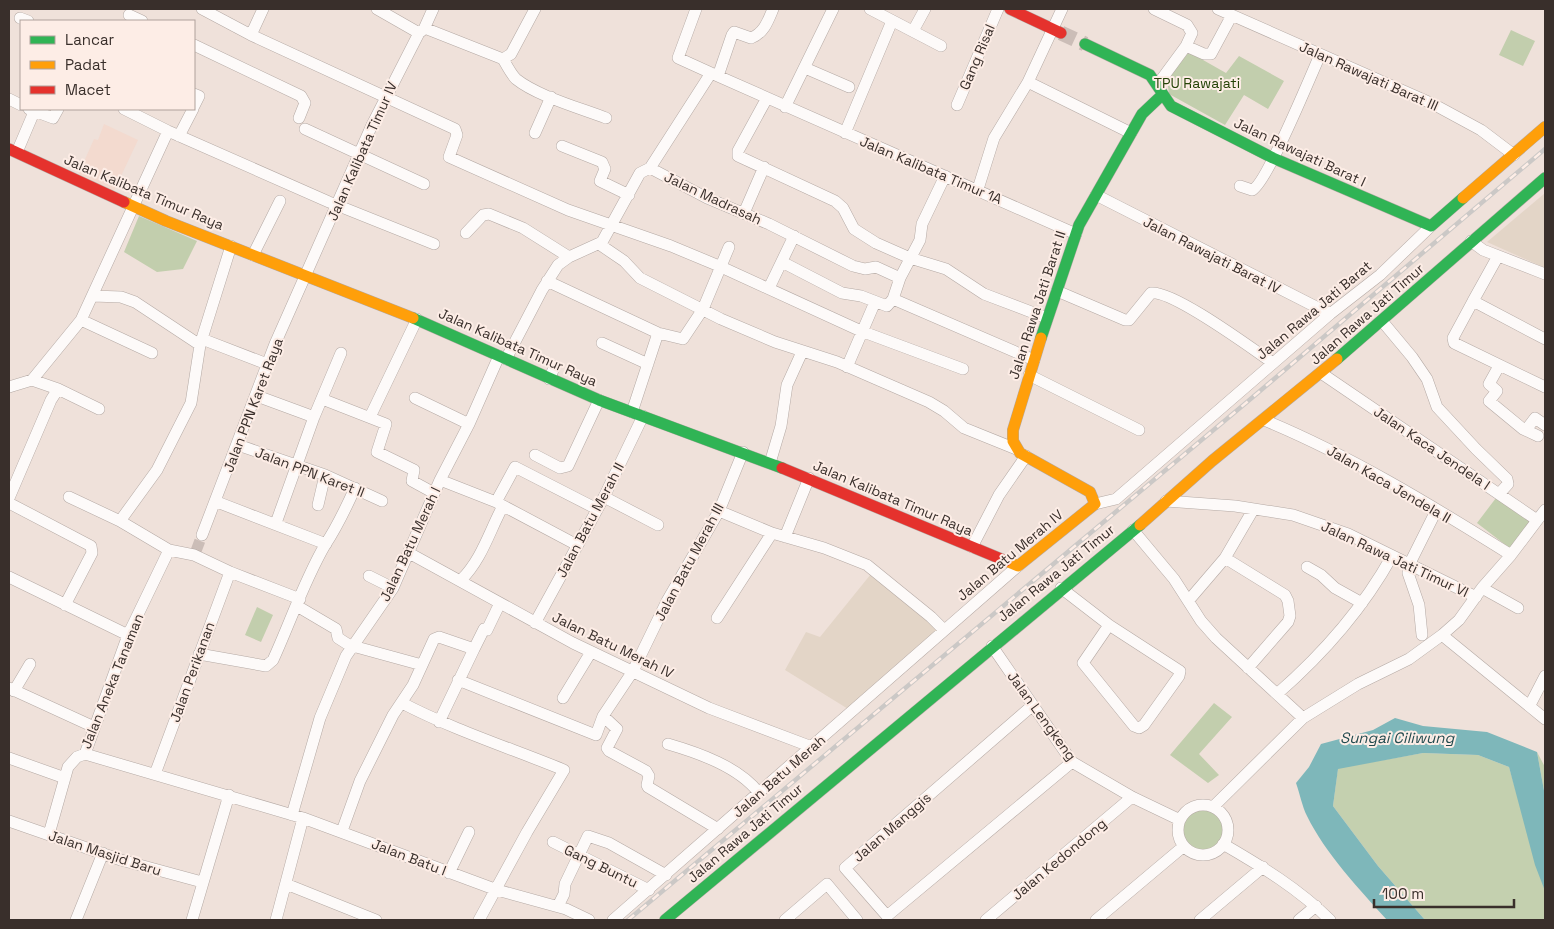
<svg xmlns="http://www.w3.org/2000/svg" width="1554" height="929" font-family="'Space Grotesk',sans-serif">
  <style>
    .commercial { fill: #e3d5c7 }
    .built { fill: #f3dacf }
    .green { fill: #c2cead }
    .forest { fill: #c4d0af }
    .water { fill: #7eb7ba }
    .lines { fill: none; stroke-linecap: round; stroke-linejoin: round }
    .street-tunnel { stroke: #cbbdb7; stroke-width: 11; stroke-dasharray: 11 5.5; stroke-linecap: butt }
    .secondary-tunnel { stroke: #cbbdb7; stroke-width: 15; stroke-dasharray: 15 8; stroke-linecap: butt }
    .street-casing { stroke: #b4a9a4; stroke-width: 12 }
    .fast-casing { stroke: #b4a9a4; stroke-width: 12 }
    .slow-casing { stroke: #b4a9a4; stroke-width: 12 }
    .jam-casing { stroke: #b4a9a4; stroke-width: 12 }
    .street { stroke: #fdfaf9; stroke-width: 11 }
    .fast { stroke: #30b455; stroke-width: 11 }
    .slow { stroke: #ff9f0a; stroke-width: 11 }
    .jam { stroke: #e5322d; stroke-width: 11 }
    .rail-casing { stroke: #cbc8c6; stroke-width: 4.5 }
    .rail { stroke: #fdede6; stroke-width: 2.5; stroke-dasharray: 8; stroke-linecap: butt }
    .labels { text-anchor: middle; stroke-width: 4; stroke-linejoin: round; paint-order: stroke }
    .street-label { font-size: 14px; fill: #392f2b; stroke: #fdede6 }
    .park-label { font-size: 14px; fill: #254307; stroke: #fdede6 }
    .water-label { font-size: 15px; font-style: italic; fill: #224a4e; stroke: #fdede6 }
  </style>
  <rect width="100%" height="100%" fill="#efe1da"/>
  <path class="commercial" d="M1545,193v75l-58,-26z
    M875,569l70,62 -92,81 -68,-42 21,-38 14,5z"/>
  <path class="built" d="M104,124l34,16 -24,51 -36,-16 16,-36 4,1z"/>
  <path class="green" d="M1511,30l24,11 -12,25 -24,-11z
    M1189,52l37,21 13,-17 45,25 -16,28 -24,-14 -19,30 -56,-31 -2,-15z
    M139,216l58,25 -14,28 -26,3 -33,-20z
    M1499,494l35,26 -22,30 -35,-27z
    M257,607l16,8 -12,27 -16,-7z
    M1214,703l18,14 -33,37 20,21 -11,8 -38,-28z
    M1178 830a25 25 0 1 1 50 0a25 25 0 1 1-50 0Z"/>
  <path class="forest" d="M1537,752l8,15v29z
    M1423,753l55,2 31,12 36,124v29h-120l-47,-54 -45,-60 5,-38z"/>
  <path class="water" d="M1395,718l28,8 64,6 50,20 8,44v95l-10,-26 -26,-98 -31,-12 -55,-2 -85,16 -5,37 45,60 47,54h-38c-27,-30 -62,-67 -80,-104 -5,-10 -7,-22 -11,-33l13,-16 12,-23 52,-14z"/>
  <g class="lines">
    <path class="street-tunnel" d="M196,551l6,-16"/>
    <path class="secondary-tunnel" d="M1061,33l24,11"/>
    <g class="street-casing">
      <path id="street" d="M202,9l49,26 204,94 2,6 -8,22 119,53 103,36 48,20 142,65 102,38
        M377,9l42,24
        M696,9l-18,49 33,15
        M870,9l71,37
        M1154,9l33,16 5,8 -6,13 -28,38
        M1218,9l215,95 48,26 33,25
        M129,15l13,6
        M20,18l8,3
        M424,29l9,-20
        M913,31l12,-22
        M251,35l12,-26
        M194,45l107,51 4,7 -6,15
        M1186,46l18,8h7l21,-39
        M503,59c4,7 8,15 13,20 21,17 64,29 90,39
        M805,68l44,19
        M718,76l14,-41 2,-3 17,6c13,-5 17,-17 22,-29
        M1028,82l103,51
        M194,94l5,2 -5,10
        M767,98l-29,53v5l97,45 8,7 11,21 22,14 34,15 36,11 38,25 63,24
        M9,99l12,6
        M957,105l41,-96
        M785,107l48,-98
        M29,109l24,9 5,-9
        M124,109l44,22 161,71 105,42
        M305,129l119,55
        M535,133l16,-36
        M845,133l47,-112
        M179,136l14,-27
        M562,146l40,16 3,7 -5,12 29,14
        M17,152l17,-40
        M650,168l61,-95 365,161
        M1240,186l12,4c14,-5 59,-115 68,-135
        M978,189l16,-51 34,-56 34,-73
        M1096,195l234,119
        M744,213l20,-46
        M466,233l17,-18 6,-1 34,14 46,29
        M1471,241l12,9 62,24
        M599,244l25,17 16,17 81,41 54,23 62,20 92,40 15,9 20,17 52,21
        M253,255l27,-54
        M1498,256l-25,45 72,38
        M782,262l60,31 19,3 26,10 6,-7 7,-21 20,-38 2,-16 23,-48
        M547,281l111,52 25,6 20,-30 26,-62
        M769,288l25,-52
        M1057,291l68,29h4l22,-27c22,-3 100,55 122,70
        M93,296l28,1 14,5 65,43
        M893,299l141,61
        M1473,301l-20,37 1,5 91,44
        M81,320l71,33
        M1382,321l30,36 15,22 10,28 39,42 31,30 1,5 -9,10
        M202,339l65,25
        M602,343l46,21
        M506,359l36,-69 16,-25 11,-8 33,-15 38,-69 10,-5 57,30 62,26 84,42 12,3 11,-2 24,11
        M1499,366l-10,18 8,7 -8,10 34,28 15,7
        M847,367l28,-65
        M1321,373l216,147
        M1029,375l110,55
        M549,379l6,-13
        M9,387l23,-7 49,-60 87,-189
        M58,389l41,20
        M257,396l57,21
        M415,398l54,26
        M322,399l64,25 -9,28 37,18 -2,11 22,12
        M632,412l26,-79
        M370,417l47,-98
        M1264,420c87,36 167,85 247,135
        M1526,430l9,-12 10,7
        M238,445l87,30 57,26
        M535,455l25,13 8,-2 31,-66
        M770,463l11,-37 6,-41 15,-33
        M440,480l56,22 81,43
        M69,497l51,24 49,29 25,5 36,17 -75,202
        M604,497l54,28
        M9,498l42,-98 7,-11 -26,-9
        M1166,501l69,5 58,9 55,19 128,63
        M217,502l109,42
        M496,502l19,-35 82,42
        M9,503l82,43 1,7 -27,52
        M1095,504l21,-5 214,-185 50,-39 51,-49
        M318,505l7,-30
        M719,511l53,22 52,15 43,17 64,52 13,13
        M120,521l37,-51 34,-67 9,-58 31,-99
        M276,523l38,-106 27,-64
        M1133,530l41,49 27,42 15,17 87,80
        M202,535l73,-191 97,-219 47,-92 5,-4h3l76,30 8,-5 24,-45
        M785,537l24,-59
        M972,547l27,-52 27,-39
        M409,553l164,90 136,65 103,39
        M1225,558l60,37 3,6 2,15 -2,6 -40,46
        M1307,567l14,8 14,13 27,15
        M230,572l70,27
        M369,576l24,12
        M9,577l119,58
        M461,580c21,-21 28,-48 42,-74
        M1061,588l48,37 71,46 -1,5 -35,49 -5,3 -5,-2 -51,-63 26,-38
        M1482,588l36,20
        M1189,600l36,-42 28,-48
        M297,606l39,23 2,9 11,7 73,20
        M717,618l55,-85
        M535,623l69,-126 39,-81
        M1422,635l-3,-30 -11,-32 1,-8 27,-54
        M1442,635l103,84
        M992,646l80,116 60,35 48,23
        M199,654l67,12 7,-6c17,-37 31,-79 52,-115 12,-18 21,-37 30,-57
        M458,680l138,55 7,-19 30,-45 34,-70 52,-90 24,-59
        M9,688l85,39
        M14,691l16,-27
        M1277,694c46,-40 85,-84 115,-138
        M563,698l28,-46
        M402,703c52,27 108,45 162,67l-37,62 -48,88
        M1033,705l-188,163 42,48 185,-154
        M1530,705l15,-29
        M603,716l14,13 -10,19 2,3 37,20 3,5 -2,9 1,2 70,42
        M439,722l35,-73
        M668,744c31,9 71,23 91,49
        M85,754l218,64 194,72 69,19 23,11
        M9,758l56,20
        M1178 830a25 25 0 1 1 50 0a25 25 0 1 1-50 0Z
        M1213,807l90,-89 55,-34 51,-25 33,-24 17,-15 23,-32 29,-33 34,-45
        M292,815l28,-97 26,-62 47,-68 47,-108 29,-56 30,-68
        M9,821l112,39 81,22
        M342,831l18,-50 33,-66 20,-30 21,-46 5,-2 35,12 10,-20 3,1 13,-27
        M49,834l19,-67 9,-10 8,-3 43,-119 41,-85
        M553,842l96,48
        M1223,844c38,22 76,45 107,76
        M449,873l20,-41
        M286,884l90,36
        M558,906l6,-12 1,-10 23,-48 21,7 57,32
        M76,920l27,-67
        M192,920l37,-125
        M276,920l27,-102
        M613,920l405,-354
        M785,920l42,-36 30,36
        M986,920l146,-123
        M1096,920l88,-74
        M1200,920l63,-53
        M1299,920l17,-14"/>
    </g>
    <g class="fast-casing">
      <path id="fast" d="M1085,44l65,31 21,31 102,52 158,68 32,-28
        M413,318l186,82 183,68
        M1041,338l38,-113 63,-111 20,-19
        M1337,359l208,-181
        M665,920l475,-395"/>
    </g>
    <g class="slow-casing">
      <path id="slow" d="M1463,198l82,-71
        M124,202l42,19 247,97
        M1140,525l72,-64 125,-102
        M1006,561l12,5 77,-62 -5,-12 -70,-39 -7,-12v-11l28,-92"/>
    </g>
    <g class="jam-casing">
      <path id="jam" d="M1010,9l51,24
        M9,149l115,53
        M782,468l224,93"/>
    </g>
    <use href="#street" class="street"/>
    <use href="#fast" class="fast"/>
    <use href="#slow" class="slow"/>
    <use href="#jam" class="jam"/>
    <g class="rail-casing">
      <path id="rail" d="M628,920l619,-518 298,-253"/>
    </g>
    <use href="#rail" class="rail"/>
  </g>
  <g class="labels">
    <g class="street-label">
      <text transform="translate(977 57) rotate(-67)" y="5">Gang Risal</text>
      <text transform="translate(1369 76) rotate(24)" y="5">Jalan Rawajati Barat III</text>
      <text transform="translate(362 151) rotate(-66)" y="5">Jalan Kalibata Timur IV</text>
      <text transform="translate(1300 152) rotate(25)" y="5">Jalan Rawajati Barat I</text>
      <text transform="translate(931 170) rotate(23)" y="5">Jalan Kalibata Timur 1A</text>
      <text transform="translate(144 192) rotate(23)" y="5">Jalan Kalibata Timur Raya</text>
      <text transform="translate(713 198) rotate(25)" y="5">Jalan Madrasah</text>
      <text transform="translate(1212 255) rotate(27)" y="5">Jalan Rawajati Barat IV</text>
      <text transform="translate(1037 305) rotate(-72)" y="5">Jalan Rawa Jati Barat II</text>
      <text transform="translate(1314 310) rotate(-40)" y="5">Jalan Rawa Jati Barat</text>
      <text transform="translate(1367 314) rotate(-41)" y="5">Jalan Rawa Jati Timur</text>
      <text transform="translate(518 347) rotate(24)" y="5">Jalan Kalibata Timur Raya</text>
      <text transform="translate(253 405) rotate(-69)" y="5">Jalan PPN Karet Raya</text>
      <text transform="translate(1432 448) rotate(34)" y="5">Jalan Kaca Jendela I</text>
      <text transform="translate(310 472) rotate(21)" y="5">Jalan PPN Karet II</text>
      <text transform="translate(1389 484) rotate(30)" y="5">Jalan Kaca Jendela II</text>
      <text transform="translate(893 498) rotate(23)" y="5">Jalan Kalibata Timur Raya</text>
      <text transform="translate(590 520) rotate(-62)" y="5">Jalan Batu Merah II</text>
      <text transform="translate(410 544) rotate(-65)" y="5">Jalan Batu Merah I</text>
      <text transform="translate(1010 555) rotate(-40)" y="5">Jalan Batu Merah IV</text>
      <text transform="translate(1395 559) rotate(25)" y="5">Jalan Rawa Jati Timur VI</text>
      <text transform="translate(689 562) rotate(-62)" y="5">Jalan Batu Merah III</text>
      <text transform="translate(1056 573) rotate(-39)" y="5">Jalan Rawa Jati Timur</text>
      <text transform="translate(613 645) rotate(26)" y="5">Jalan Batu Merah IV</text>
      <text transform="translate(192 672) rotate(-70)" y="5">Jalan Perikanan</text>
      <text transform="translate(112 681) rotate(-68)" y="5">Jalan Aneka Tanaman</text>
      <text transform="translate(1042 716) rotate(54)" y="5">Jalan Lengkeng</text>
      <text transform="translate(779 776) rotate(-41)" y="5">Jalan Batu Merah</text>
      <text transform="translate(892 827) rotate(-41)" y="5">Jalan Manggis</text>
      <text transform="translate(745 833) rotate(-40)" y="5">Jalan Rawa Jati Timur</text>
      <text transform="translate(105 853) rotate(18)" y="5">Jalan Masjid Baru</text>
      <text transform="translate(409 857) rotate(21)" y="5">Jalan Batu I</text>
      <text transform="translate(1059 859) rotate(-40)" y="5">Jalan Kedondong</text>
      <text transform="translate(601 866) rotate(26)" y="5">Gang Buntu</text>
    </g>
    <g class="park-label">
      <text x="1197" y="88">TPU Rawajati</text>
    </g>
    <g class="water-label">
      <text x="1397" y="743">Sungai Ciliwung</text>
    </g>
  </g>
  <rect width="1554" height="929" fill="none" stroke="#392f2b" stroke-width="20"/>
  <rect x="20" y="20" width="175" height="90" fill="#fdede6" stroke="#afa19b"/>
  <rect x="30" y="36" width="25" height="8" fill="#30b455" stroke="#afa19b"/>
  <text x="65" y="45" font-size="15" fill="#392f2b">Lancar</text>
  <rect x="30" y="61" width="25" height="8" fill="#ff9f0a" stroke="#afa19b"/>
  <text x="65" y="70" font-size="15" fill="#392f2b">Padat</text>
  <rect x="30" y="86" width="25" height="8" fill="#e5322d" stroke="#afa19b"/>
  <text x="65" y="95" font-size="15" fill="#392f2b">Macet</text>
  <path d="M1374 899v8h140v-8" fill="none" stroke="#392f2b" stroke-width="2.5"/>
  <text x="1382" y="899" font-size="15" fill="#392f2b" stroke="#fdede6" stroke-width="4" paint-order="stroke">100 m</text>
</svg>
